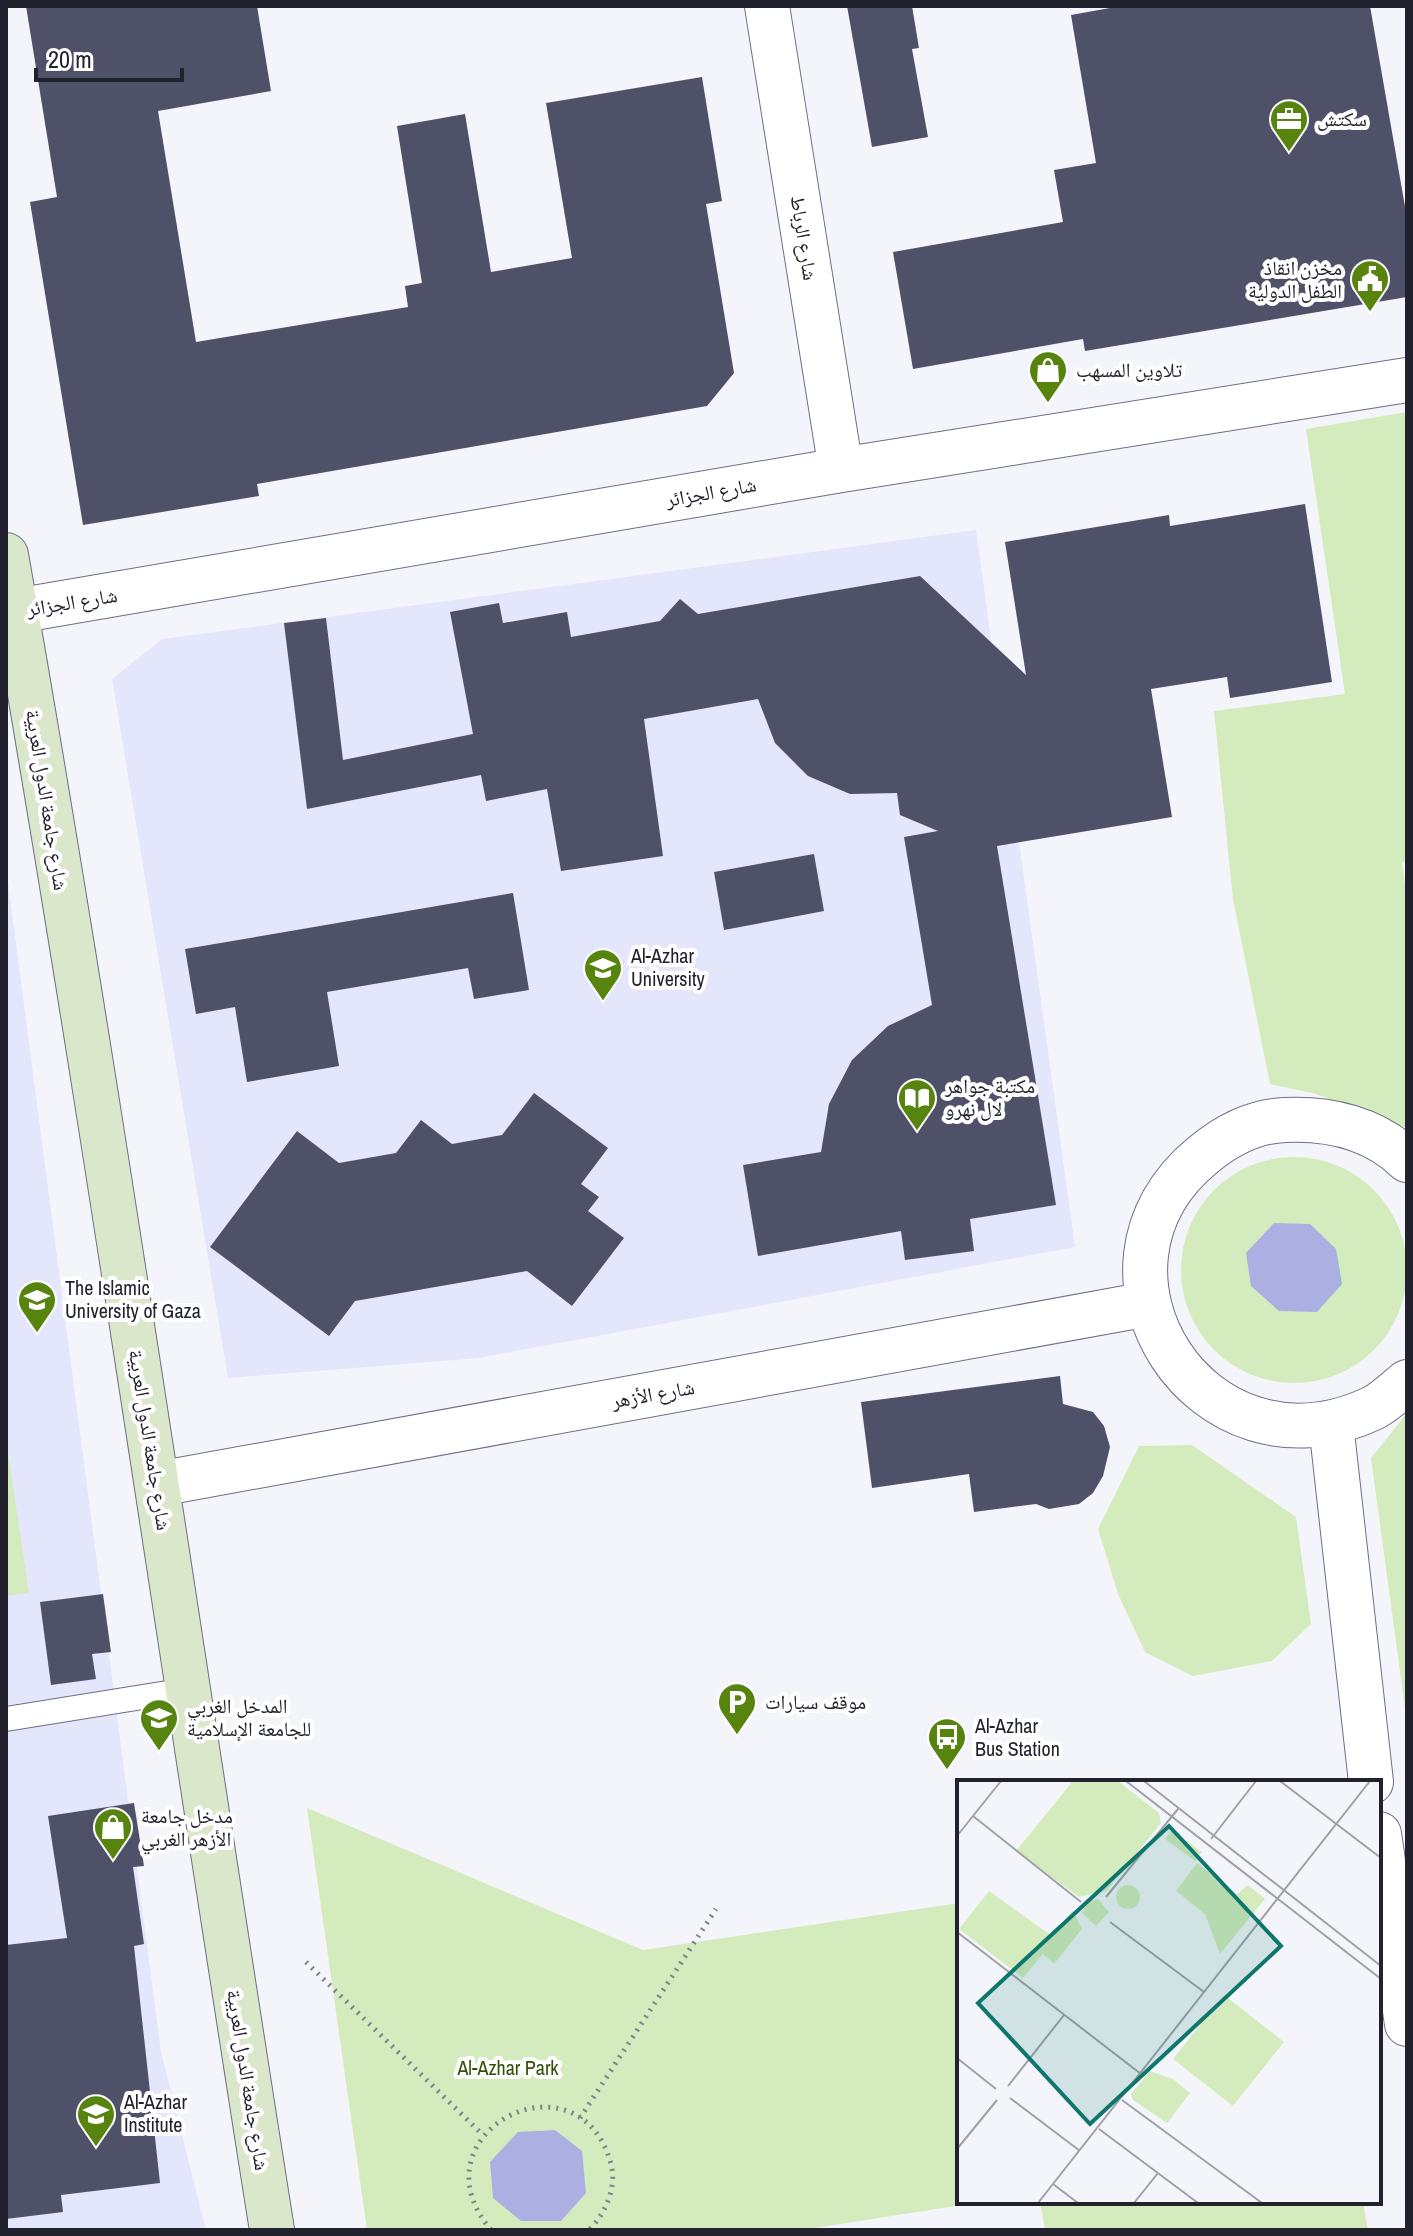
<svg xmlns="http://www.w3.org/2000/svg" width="1413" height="2236" font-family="'Archivo Narrow','Noto Naskh Arabic',sans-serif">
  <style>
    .built { fill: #e4e6fc }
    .green { fill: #d4ecbd }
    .water { fill: #acafe1 }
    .building { fill: #4f5168 }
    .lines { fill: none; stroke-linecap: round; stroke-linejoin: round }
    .lane-casing { stroke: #6c6e87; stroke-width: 26 }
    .street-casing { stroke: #6c6e87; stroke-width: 46 }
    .secondary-casing { stroke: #6c6e87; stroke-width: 46 }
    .path { stroke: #81828b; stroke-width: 5; stroke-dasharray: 2 6; stroke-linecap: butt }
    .lane { stroke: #fff; stroke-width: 24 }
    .street { stroke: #fff; stroke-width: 44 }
    .secondary { stroke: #dae7ca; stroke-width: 44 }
    .labels { text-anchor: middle; stroke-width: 8; stroke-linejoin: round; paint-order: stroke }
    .poi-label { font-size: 20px; fill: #21222d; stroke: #fff; text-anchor: start }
    .street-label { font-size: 20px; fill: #21222d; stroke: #fff }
    .park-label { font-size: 20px; fill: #324f05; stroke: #fff }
    .inset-road { fill: none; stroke: #a0a1a8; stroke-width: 2 }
    .view { fill: #0f766e; fill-opacity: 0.15; stroke: #0f766e; stroke-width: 4 }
    .inset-edge { fill: none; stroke: #21222d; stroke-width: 4 }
  </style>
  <rect width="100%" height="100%" fill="#f4f5fa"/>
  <path class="built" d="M976,530l99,717 -596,111 -251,20 -116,-699 50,-40z
    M6,867l155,1185 45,178h-200z"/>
  <path class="green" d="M1407,412v449l-5,1 5,36v230l-91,-34 -46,-10 -37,-185 -19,-188 131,-17 -39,-265z
    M1181 1270a113 113 0 1 1 226 0a113 113 0 1 1-226 0Z
    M1407,1413v310l-36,-265z
    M6,1439l23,154 -23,3z
    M1192,1445l104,72 15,107 -39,37 -79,15 -48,-24 -27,-58 -20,-65 41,-83z
    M307,1808l336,142 316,-47v299h22l-179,28h-435z
    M1040,2202h323l5,28h-323z"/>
  <path class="water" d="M1274,1223l36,1 26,25 6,35 -25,28 -38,-1 -28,-25 -5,-33z
    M555,2130l27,21 4,42 -25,28h-40l-28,-23 -3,-36 28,-30z"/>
  <path class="building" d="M26,6h231l14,85 -113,20 38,231 212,-35 -3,-21 17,-3 -25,-157 68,-12 26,158 81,-14 -26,-155 156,-26 20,124 -16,3 28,169 -27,33 -450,78 2,12 -176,29 -53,-323 27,-5z
    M847,6h65l7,42 -7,1 16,88 -56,10z
    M1121,6h249l37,212v79l-322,54 -2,-12 -170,30 -20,-117 170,-30 -9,-52 42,-7 -25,-148z
    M1305,504l27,178 -102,16 -3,-21 -76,12 21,128 -175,29 59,359 -86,14 4,32 -69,9 -4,-29 -143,25 -15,-91 78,-13 8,-48 23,-44 36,-34 44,-21 -28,-168 34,-6 -38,-16 -3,-22 -47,1 -42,-18 -33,-33 -17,-44 -114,20 19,137 -102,15 -14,-82 -61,12 -5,-26 -174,34 -23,-186 42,-5 17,142 130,-26 -23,-122 49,-9 4,20 64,-11 4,25 89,-16 20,-22 18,15 222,-38 106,99 -21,-133 164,-27 1,11z
    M814,854l10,57 -100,19 -10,-58z
    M513,893l16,97 -55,9 -6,-31 -141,24 12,74 -92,16 -12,-75 -39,7 -11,-65z
    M534,1093l74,55 -27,36 18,13 -11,14 36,27 -52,68 -45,-35 -172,30 -26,35 -119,-89 87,-116 42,32 57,-10 25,-33 31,24 50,-9z
    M1060,1376l3,28 30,8 11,14 6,21 -7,29 -10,17 -14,11 -30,5 -13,-5 -62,8 -5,-38 -97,14 -11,-86z
    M103,1594l8,58 -19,2 4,25 -45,6 -11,-83z
    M134,1803l10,63 -11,1 11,77 -10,2 26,237 -99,12 2,17 -57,7v-274l61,-7 -19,-122z"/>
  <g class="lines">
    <g class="lane-casing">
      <path id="lane" d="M6,1719l180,-29"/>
    </g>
    <g class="street-casing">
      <path id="street" d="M767,6l74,464
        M16,611l825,-141 566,-90
        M1407,1160c-33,-32 -78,-42 -122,-40 -31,1 -59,16 -82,35 -141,115 -1,334 170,253 12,-6 23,-17 34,-26
        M1331,1424l40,358
        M158,1484l990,-180
        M1379,1834l28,190"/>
    </g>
    <g class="secondary-casing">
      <path id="secondary" d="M6,555c98,557 177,1117 266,1675"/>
    </g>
    <path class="path" d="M306,1962l177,173
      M580,2118l136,-209
      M491,2230c-82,-97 88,-184 120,-66 6,23 -5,49 -22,66"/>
    <use href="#lane" class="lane"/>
    <use href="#street" class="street"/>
    <use href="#secondary" class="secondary"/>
  </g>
  <defs>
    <g id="office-pin" transform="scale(2)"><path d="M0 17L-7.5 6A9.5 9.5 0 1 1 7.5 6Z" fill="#57830f" stroke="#fff"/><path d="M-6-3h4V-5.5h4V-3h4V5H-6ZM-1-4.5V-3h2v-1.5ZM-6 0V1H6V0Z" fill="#fff"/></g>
    <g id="civic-pin" transform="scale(2)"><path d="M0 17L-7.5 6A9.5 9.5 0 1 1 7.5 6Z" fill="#57830f" stroke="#fff"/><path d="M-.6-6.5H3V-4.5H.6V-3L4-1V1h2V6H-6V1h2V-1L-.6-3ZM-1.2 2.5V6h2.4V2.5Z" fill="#fff"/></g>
    <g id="shop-pin" transform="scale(2)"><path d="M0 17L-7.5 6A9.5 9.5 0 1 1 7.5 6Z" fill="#57830f" stroke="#fff"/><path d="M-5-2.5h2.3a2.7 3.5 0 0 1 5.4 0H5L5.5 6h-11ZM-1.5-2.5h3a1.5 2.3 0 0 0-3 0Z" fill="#fff"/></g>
    <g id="university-pin" transform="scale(2)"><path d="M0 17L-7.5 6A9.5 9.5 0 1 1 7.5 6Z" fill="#57830f" stroke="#fff"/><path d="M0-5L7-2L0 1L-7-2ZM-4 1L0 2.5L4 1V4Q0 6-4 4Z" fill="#fff"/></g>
    <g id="library-pin" transform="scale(2)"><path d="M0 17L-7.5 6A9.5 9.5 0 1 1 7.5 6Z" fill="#57830f" stroke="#fff"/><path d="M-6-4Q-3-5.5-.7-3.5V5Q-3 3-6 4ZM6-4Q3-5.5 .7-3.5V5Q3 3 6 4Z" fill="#fff"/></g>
    <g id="parking-pin" transform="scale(2)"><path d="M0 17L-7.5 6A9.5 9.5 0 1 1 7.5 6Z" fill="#57830f" stroke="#fff"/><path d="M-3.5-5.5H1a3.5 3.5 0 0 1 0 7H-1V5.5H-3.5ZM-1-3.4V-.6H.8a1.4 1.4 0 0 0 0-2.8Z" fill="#fff"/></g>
    <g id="bus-pin" transform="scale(2)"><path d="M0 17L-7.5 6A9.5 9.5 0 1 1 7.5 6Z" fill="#57830f" stroke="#fff"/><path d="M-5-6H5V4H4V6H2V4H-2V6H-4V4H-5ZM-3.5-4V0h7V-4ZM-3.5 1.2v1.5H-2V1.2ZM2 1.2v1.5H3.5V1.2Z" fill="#fff"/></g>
    <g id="school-pin" transform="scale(2)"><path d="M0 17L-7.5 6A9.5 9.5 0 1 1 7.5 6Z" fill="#57830f" stroke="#fff"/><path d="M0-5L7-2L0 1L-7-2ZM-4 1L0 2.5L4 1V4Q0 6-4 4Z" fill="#fff"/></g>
  </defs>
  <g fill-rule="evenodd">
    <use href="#office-pin" x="1289" y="119"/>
    <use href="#civic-pin" x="1370" y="279"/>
    <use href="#shop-pin" x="1048" y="370"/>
    <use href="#university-pin" x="603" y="968"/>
    <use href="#library-pin" x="917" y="1098"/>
    <use href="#university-pin" x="37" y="1300"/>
    <use href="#parking-pin" x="737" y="1702"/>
    <use href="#university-pin" x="159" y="1718"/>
    <use href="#bus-pin" x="947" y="1737"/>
    <use href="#shop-pin" x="113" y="1827"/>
    <use href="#school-pin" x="96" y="2114"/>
  </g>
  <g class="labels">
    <g class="poi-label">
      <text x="1317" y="126">سكتش</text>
      <text x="1342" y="275" text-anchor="end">مخزن انقاذ<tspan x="1342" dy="23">الطفل الدولية</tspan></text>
      <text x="1076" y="377">تلاوين المسهب</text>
      <text x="631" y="963">Al-Azhar<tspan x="631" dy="23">University</tspan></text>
      <text x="945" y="1093">مكتبة جواهر<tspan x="945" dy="23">لال نهرو</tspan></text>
      <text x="65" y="1295">The Islamic<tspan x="65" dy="23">University of Gaza</tspan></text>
      <text x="765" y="1709">موقف سيارات</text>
      <text x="187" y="1713">المدخل الغربي<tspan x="187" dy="23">للجامعة الإسلامية</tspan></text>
      <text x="975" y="1733">Al-Azhar<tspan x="975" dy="23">Bus Station</tspan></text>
      <text x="141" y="1823">مدخل جامعة<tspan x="141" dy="23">الأزهر الغربي</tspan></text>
      <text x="124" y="2109">Al-Azhar<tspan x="124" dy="23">Institute</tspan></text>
    </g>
    <g class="street-label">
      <text transform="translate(804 238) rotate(81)" y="7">شارع الرباط</text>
      <text transform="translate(711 492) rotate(-10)" y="7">شارع الجزائر</text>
      <text transform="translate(72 602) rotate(-9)" y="7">شارع الجزائر</text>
      <text transform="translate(47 800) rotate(81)" y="7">شارع جامعة الدول العربية</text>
      <text transform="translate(653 1394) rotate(-10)" y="7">شارع الأزهر</text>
      <text transform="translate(150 1440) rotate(81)" y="7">شارع جامعة الدول العربية</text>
      <text transform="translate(248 2080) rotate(81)" y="7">شارع جامعة الدول العربية</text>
    </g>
    <g class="park-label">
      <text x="508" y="2075">Al-Azhar Park</text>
    </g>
  </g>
  <g transform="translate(957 1780)">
    <rect width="424" height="424" fill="#f4f5fa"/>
    <path d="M116,1h45l41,32 2,10 -55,68 -27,6 -63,-46zM215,50l30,22 -7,9 -30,-22zM240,83l40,31 11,-9 17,14 -45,55 -15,-40 -29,-23zM159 117a12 12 0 1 1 24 0a12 12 0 1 1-24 0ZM32,111l63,45 21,-26 9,19 -28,35 -11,-10 -20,24 -64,-49zM141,119l11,13 -13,14 -14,-13 7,-12zM267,215l60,47 -51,64 -60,-47zM193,291l23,8 17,14 -23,30 -34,-23 -2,-6z" fill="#d4ecbd"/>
    <path class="inset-road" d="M169,1l255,198M187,1l237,185M323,1l101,77M16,36l108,86M0,56l44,-55M254,59l45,-58M149,117l72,-88M153,142l94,70M0,152l184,142M0,278l39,31M51,306l56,-71M53,318l70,53M165,320l140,103M142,349l99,74M0,369l40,-49M96,404l25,19M81,423l332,-422M177,423l24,-30"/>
    <path class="view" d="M212,46l112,120 -191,178 -112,-121z"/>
    <rect width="424" height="424" class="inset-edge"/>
  </g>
  <rect width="1413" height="2236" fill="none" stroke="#21222d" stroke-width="16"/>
  <path d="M36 68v12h146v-12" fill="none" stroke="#21222d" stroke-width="4"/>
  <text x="48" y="68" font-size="24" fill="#21222d" stroke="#ffffff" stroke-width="6" paint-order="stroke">20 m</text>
</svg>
